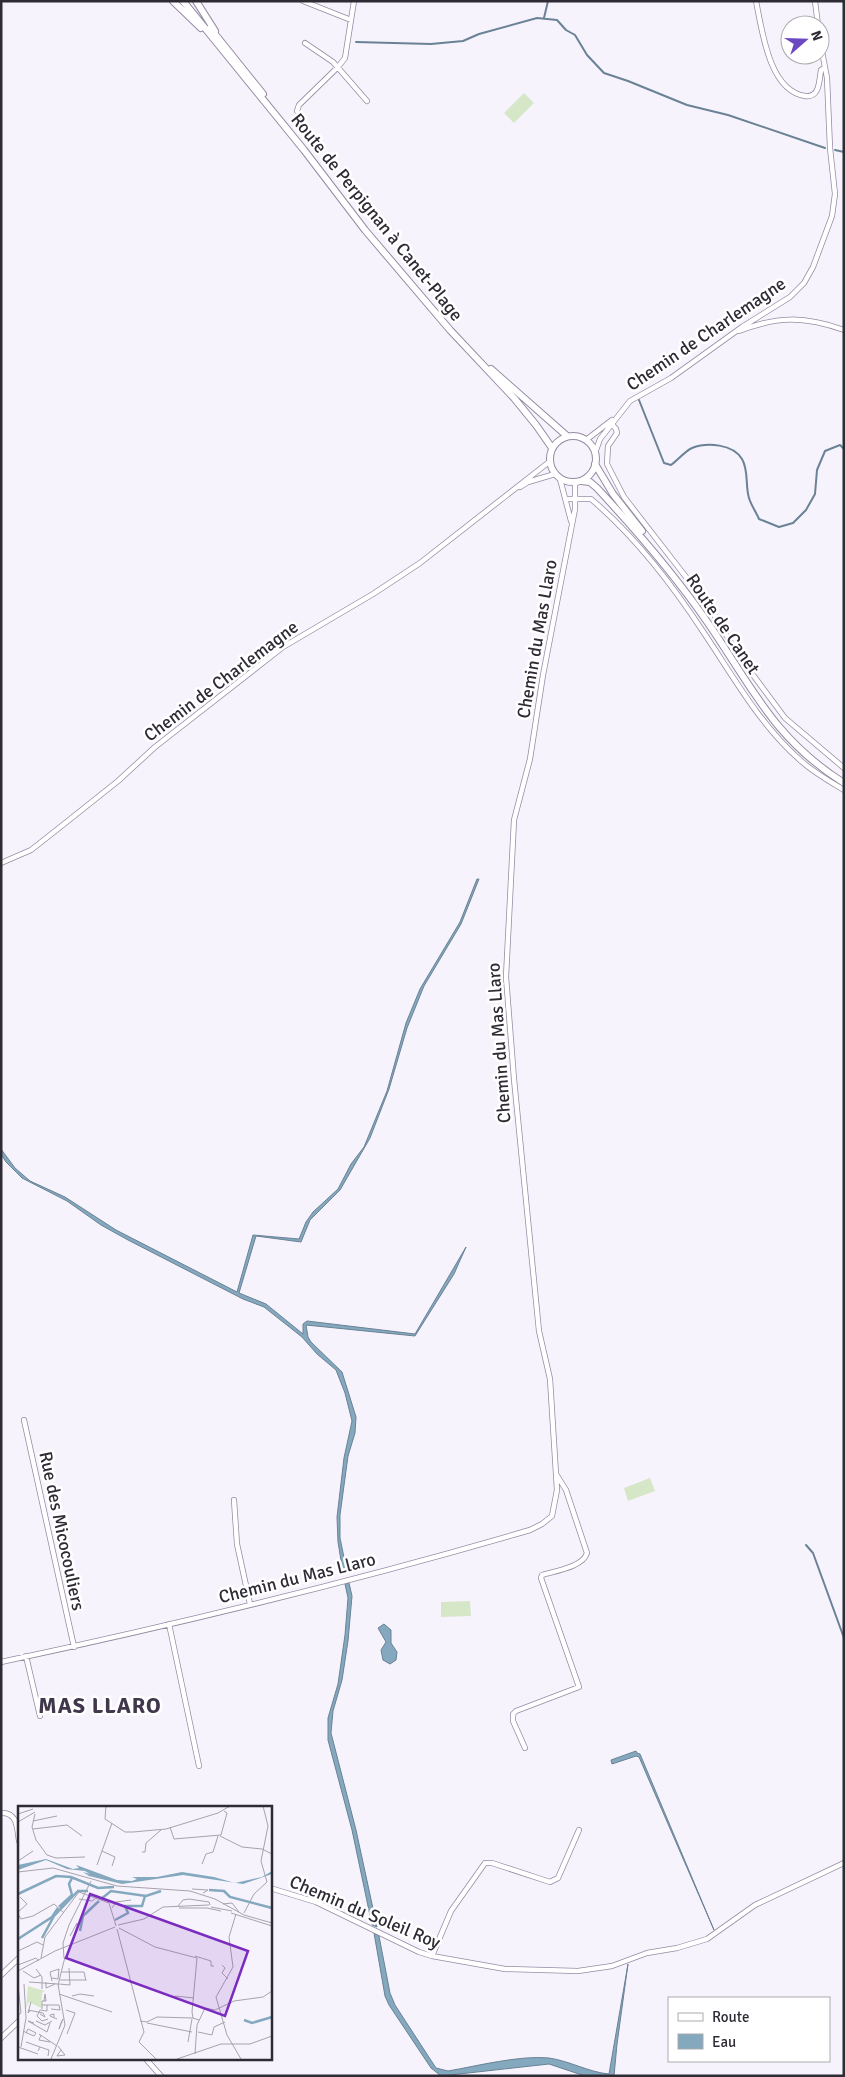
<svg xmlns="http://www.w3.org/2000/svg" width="845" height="2077" font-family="Signika,sans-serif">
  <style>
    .green { fill: #d5e7c7 }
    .water { fill: #84a8be; stroke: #6a8295 }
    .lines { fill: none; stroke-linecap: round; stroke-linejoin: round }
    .stream { stroke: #6a8295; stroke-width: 2 }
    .minor-casing { stroke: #958ba3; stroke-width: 6 }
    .secondary-casing { stroke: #958ba3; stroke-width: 8 }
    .minor { stroke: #fff; stroke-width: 4.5 }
    .secondary { stroke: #fff; stroke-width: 6 }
    .labels { text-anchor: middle; stroke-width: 5; stroke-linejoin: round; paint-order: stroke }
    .street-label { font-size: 18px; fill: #2f2b35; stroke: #fff }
    .district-label { font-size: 22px; font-weight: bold; letter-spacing: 1px; fill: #41374c; stroke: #fff }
    .inset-river { fill: none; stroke: #84a8be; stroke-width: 2.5 }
    .inset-road { fill: none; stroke: #a7a3ad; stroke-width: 1 }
    .view { fill: #7b2cbf; fill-opacity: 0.15; stroke: #7b2cbf; stroke-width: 2.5 }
    .inset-edge { fill: none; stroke: #2f2b35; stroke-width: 2.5 }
  </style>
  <rect width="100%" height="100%" fill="#f7f3fd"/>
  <path class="green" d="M524,93l10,10 -20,20 -10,-10z
    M650,1478l5,13 -27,10 -4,-13z
    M470,1601l1,15 -30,1v-15z"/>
  <path class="water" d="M477,879h2l-18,45 -37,62 -17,42 -18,61 -19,49 -30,52 -30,30 -9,22 -45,-6 -17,57 27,11 37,30v-10l4,-3 108,13 51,-87 -12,27 -39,62 -109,-11 2,12 3,5 31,30 14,45 -1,16 -7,23 -8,59v23l7,34 -4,1 -5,-31 -1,-25 7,-59 8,-37 -7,-28 -9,-23 -19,-16 -15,-17 -38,-30 -21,-8 -115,-59 -27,-15 -34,-24 -45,-23 -16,-16 -5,-8v-5l14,19 15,13 35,16 51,33 121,62 16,-57 46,4 7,-17 7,-10 25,-23 13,-25 13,-17 23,-56 19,-68 14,-34 40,-67z
    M349,1583l3,13 -4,45 -6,39 -9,31 -2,22 25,97 21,97 -5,-2 -20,-95 -24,-90v-22l10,-34 7,-49 3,-37 -3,-14z
    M384,1624l7,6v13l6,9 -1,8 -6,4 -7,-4 -2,-10 5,-8 -8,-14z
    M636,1751l1,2 3,1 74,176 -75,-173 -3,-1 -24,8 -1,-4z
    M374,1933l5,3 11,57 5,12 41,63 12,3c29,-5 72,-16 101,-13 21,3 39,14 60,16l19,-110 -11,80 -3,32h-29l-36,-12 -108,12 -10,-8 -42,-63 -4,-9z"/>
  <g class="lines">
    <path class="stream" d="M544,18l4,-17
      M356,42l75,2 32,-3 16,-7 58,-16 20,2 9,10 9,5 12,20 17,18 24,8 59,24 41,10 97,33
      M835,150l9,2
      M639,400l25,63 7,2c6,-4 14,-14 21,-17 15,-6 41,-4 50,11 7,12 3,26 7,39 2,7 7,14 10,21l20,8 14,-4 13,-13 9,-16 2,-24 8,-19 15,-6 4,4
      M806,1545l7,8 31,85"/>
    <g class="minor-casing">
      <path id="minor" d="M303,1l48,19
        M756,1c6,29 13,90 49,95 15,2 14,-15 16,-26l4,-3
        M815,1l3,24
        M305,43l28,19 34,39
        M297,111l2,-6 39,-38 7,-9 9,-57
        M739,331c39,-15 65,-15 105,-1
        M611,423l5,6 1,4 -9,13 -1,18 17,33 86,111 29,48 46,62 59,50
        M586,440l26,-20
        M595,453l5,-14 30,-38 41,-23 71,-51 48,-30 14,-14 9,-16 19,-51 3,-22 -5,-46 -3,-70 -7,-37
        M560,479l11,42
        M520,487l8,-5 27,-8
        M566,499h25c45,38 81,85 113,134 29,43 56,92 96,127 13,12 29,21 44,30
        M1,863l30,-13 28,-22 59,-47 37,-34 128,-100 90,-53 47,-31 129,-101
        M24,1420l50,227
        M234,1500l3,44 13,60
        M169,1624l30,142
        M26,1656l14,60
        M1,1662c178,-38 355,-81 529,-132l12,-6 10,-8 5,-26 -7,-111 -11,-48 -25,-252 -8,-102 8,-157 16,-61 13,-84 32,-166v-27
        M525,1748l-12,-27v-7l3,-3 63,-24 -38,-109 1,-3c13,-4 41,-8 45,-22l-21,-63 -10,-16
        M1,1813c17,-1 16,16 18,28
        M270,1888l46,14 103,50 13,4 73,13 73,2 34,-5 35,-13 30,-5 30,-9 48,-34 89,-42
        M432,1956l19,-45 34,-48h7l58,19 8,-4 21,-48
        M1,1975l18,-17
        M1,2038l18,-17
        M145,2058l16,18"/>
    </g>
    <g class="secondary-casing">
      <path id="secondary" d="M173,1l28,27
        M183,1l121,149 61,80 85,100 64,68 22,27 16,23
        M196,1l19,30
        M210,28l53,66
        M491,369l76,67
        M550 459a23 23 0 1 1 46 0a23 23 0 1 1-46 0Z
        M595,464l18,30 29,37
        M581,481l9,1 7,6c40,43 78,87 111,135 44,64 66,116 136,160"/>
    </g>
    <use href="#minor" class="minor"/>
    <use href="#secondary" class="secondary"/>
  </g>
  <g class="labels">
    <g class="street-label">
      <text transform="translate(377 217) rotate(51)" y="6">Route de Perpignan à Canet-Plage</text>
      <text transform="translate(706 334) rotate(-34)" y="6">Chemin de Charlemagne</text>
      <text transform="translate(723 624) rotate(56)" y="6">Route de Canet</text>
      <text transform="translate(537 639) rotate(-80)" y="6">Chemin du Mas Llaro</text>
      <text transform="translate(221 681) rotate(-37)" y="6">Chemin de Charlemagne</text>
      <text transform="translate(499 1043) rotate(-94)" y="6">Chemin du Mas Llaro</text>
      <text transform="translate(62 1531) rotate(78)" y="6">Rue des Micocouliers</text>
      <text transform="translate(297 1578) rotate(-14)" y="6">Chemin du Mas Llaro</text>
      <text transform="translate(365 1912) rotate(23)" y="6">Chemin du Soleil Roy</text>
    </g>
    <g class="district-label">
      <text x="100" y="1713">MAS LLARO</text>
    </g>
  </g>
  <g transform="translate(18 1806)">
    <rect width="254" height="254" fill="#f7f3fd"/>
    <path d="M10,180l17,5 -3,2 -1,15 -12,-6 -3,6z" fill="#d5e7c7"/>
    <path d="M28,53l27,10 6,-1 -3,-3 3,1 38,14 15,1 5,-2 -5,-2h25l25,-5 32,5 21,6 27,-6 10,-6v3l-29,10 -60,-9 -61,9 -33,-8 -6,-4 7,2 -5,-3 -18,-2 -21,-9 -28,10v-5z" fill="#84a8be"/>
    <path class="inset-river" d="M191,84l15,1 6,6 42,11M0,88l38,-18 15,1 27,11 16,-1M83,93l10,-8 35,5 15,-5M41,101l13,-12 -3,-11 3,-6M97,114l13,-7 -3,-7h17l3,-10M62,125l3,-15 16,-15M24,132l12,-22 24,-25h10M0,133l34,-22 6,-9M226,214l8,3 20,-6"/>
    <path class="inset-road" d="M88,0l-1,13 20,13h8l33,-3 52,-16 12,-7M0,8l15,-5M17,8l-3,13 4,13 11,15 9,3 29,-1M15,15l24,-5M0,16l17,-10M152,21l4,12 47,-4 6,-22 -3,-2M15,23l34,-4 15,11M202,30l22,11 20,2 10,5M84,45l13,6 -3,9M124,46h3l1,-9 15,-13M0,55l15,-10M184,58l4,-10 7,-2 5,-16M79,59l15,-42M0,66l35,-4 64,18 73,5 25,8 29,16 28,8M174,83l16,1 -5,3M61,93l13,2 4,-3M205,98l9,-1 7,9M160,100l5,-6 6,-1 20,3 1,3M193,101l21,4M94,102l4,-6 15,-2M161,102h28l14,3M0,106l9,-8 -7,-7M213,107l41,13M226,107l10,-19 13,-12 -6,-21 7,-35 -5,-20M0,108l3,5 12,-3 21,-12 10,9M218,108l-7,23 4,30 -17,30 11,38 14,24M100,119l26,-6 19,-12 46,-2M101,122l36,19 42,11 -5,54 1,6 6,2M99,123l27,103 -5,10 17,17M52,130l7,-13 -1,3M0,145l19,-9 6,3M177,150l16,5v5h3M23,152l4,-21 34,-45 30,11 7,23M46,152l-1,-15 6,-18 22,-44M0,159l18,-7 3,3M204,159l3,3 -3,5 6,6M18,163l6,8v12M0,165l37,-20 60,-24M5,165l11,7 7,-3M44,166h22l2,9M34,172l6,1 1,-10 -9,3 2,9M42,174h25M11,176l29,2M28,176v6l9,-4M41,178l11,1 -1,-17M0,179l3,28 -3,2M40,179l7,-28M41,188l53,18M54,190l8,-2 14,2M157,190l19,2M24,199h5v6l-7,-1 -3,6 5,5 6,-2M29,199h12l1,5 -9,-1M24,203v-8h4v-1l-1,-6 -1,7M10,204l15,3 2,4 -5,-3M13,204l-3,3 3,-11M48,204l9,3 -8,21M36,211v-3l-4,1v1l7,3M45,213l-4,10 2,-6zM18,215l9,4 7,-4M122,215l7,1 10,-5 36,1M16,217l-6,-2 19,11 3,-9M129,217l45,9M5,225l4,2 7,3 2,-3 -8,-4 -2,4M180,226l14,3 2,-8 11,-5M21,228l18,12M23,229l-2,5 11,2M8,236l14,5 -2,4M170,236l4,-23M40,240l7,9 -8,1 4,-6M0,241l20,7M3,241l5,-29 -2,-34M22,241l9,3 -1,6M177,248l2,-29 8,-17 10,2 19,-9 29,-4 9,-6M33,253l14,-34 -7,-41M159,253l44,-15h29l22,-8"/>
    <path class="view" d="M72,88l158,57 -23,65 -159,-58z"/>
    <rect width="254" height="254" class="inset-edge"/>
  </g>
  <rect width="845" height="2077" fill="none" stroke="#2f2b35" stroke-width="5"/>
  <rect x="668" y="1997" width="162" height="65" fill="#ffffff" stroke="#acaaae"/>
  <rect x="678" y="2013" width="25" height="8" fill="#ffffff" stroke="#acaaae"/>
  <text x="712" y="2022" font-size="15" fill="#2f2b35">Route</text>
  <rect x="678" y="2034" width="25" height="15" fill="#84a8be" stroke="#acaaae"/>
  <text x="712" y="2047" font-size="15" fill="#2f2b35">Eau</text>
  <g transform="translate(805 40) rotate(70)"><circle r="24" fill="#ffffff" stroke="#acaaae"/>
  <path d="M0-4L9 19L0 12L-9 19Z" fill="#6c48c1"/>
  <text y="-8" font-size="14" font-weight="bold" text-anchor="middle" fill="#2f2b35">N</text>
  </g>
</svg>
